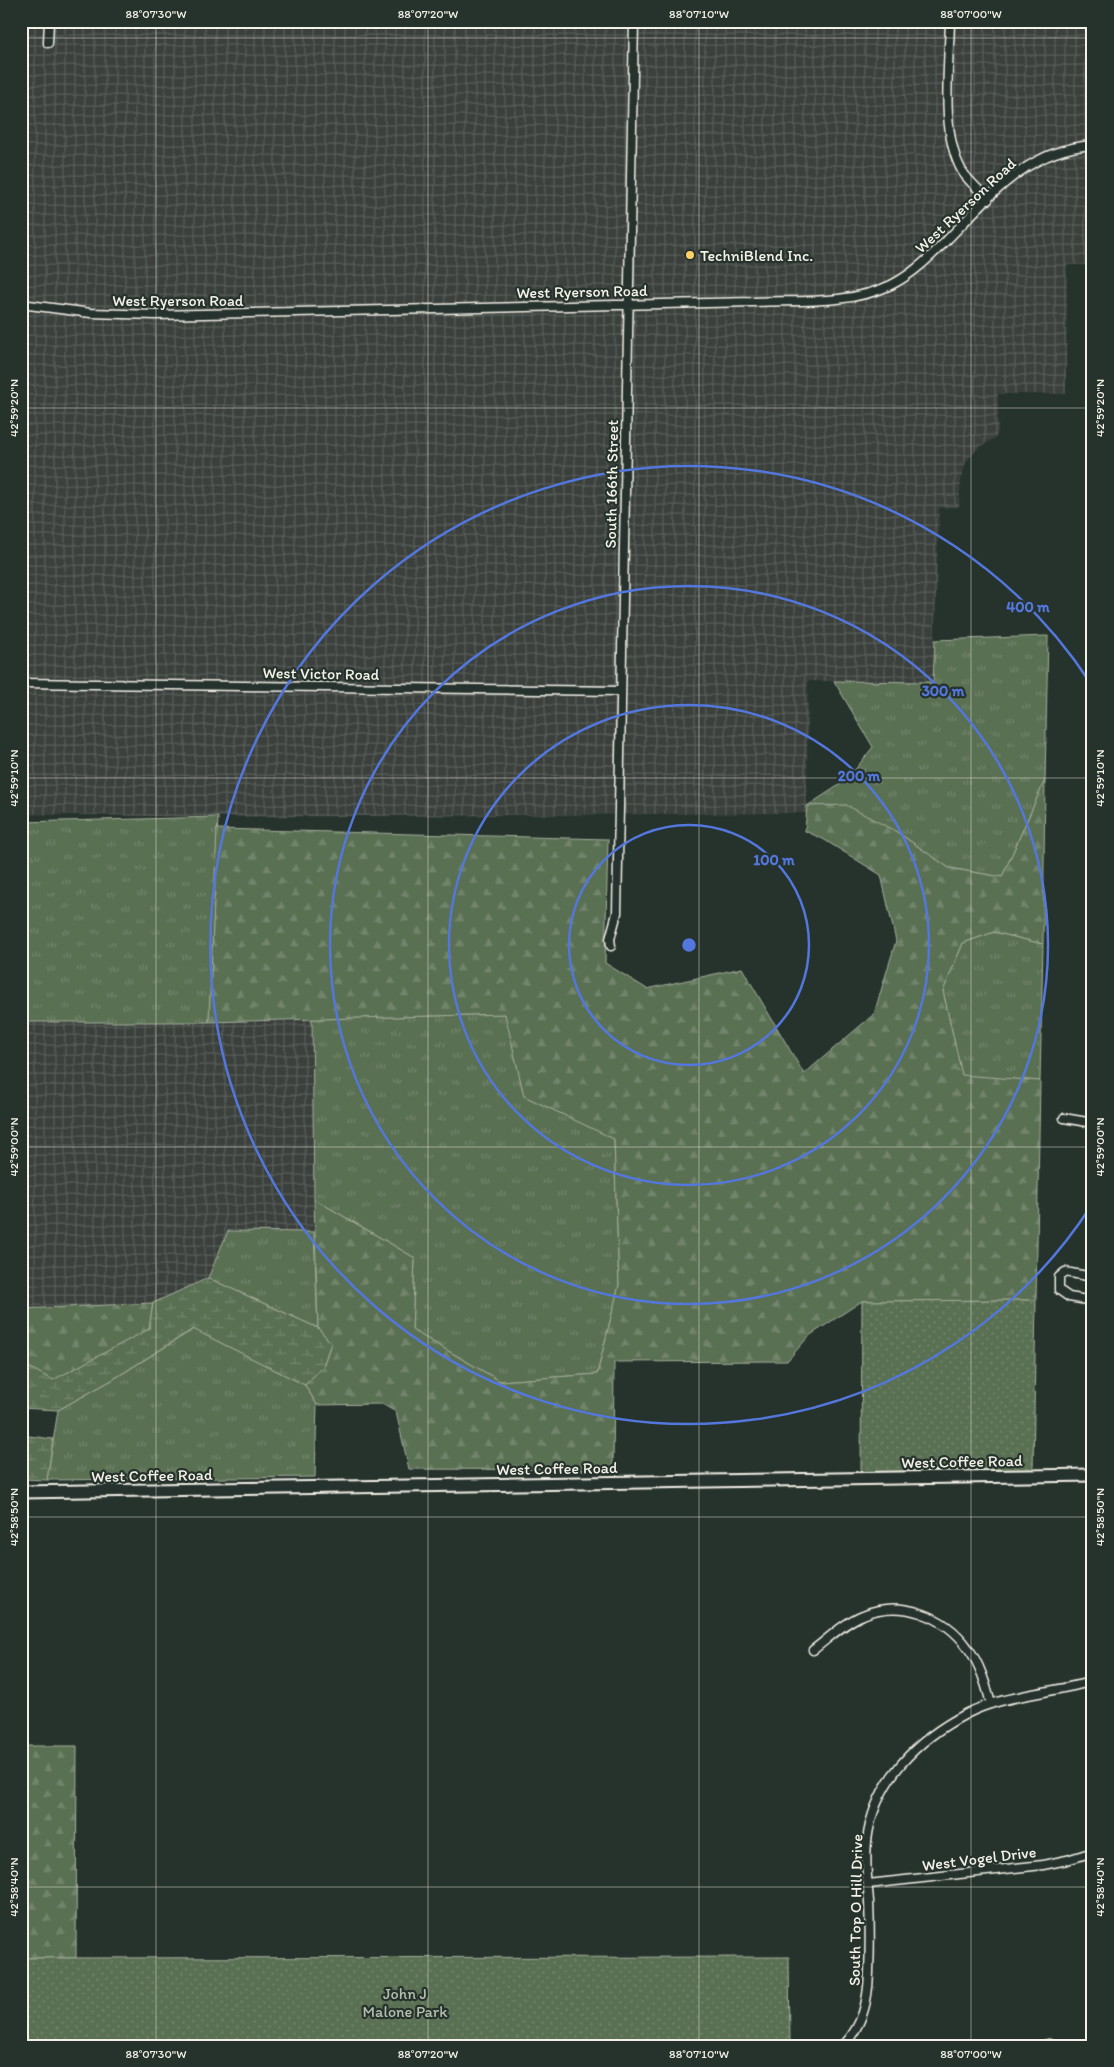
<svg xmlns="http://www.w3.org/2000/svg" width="1114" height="2067" font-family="Itim,sans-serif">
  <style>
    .industrial { fill: url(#industrial-grid) }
    .grass { fill: url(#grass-tufts); stroke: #a7b09e }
    .forest { fill: url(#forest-firs); stroke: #a7b09e }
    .wetland { fill: url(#wetland-marsh); stroke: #a7b09e }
    .park { fill: url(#park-dots); stroke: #a7b09e }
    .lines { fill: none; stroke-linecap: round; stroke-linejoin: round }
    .street-casing { stroke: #f4f1e8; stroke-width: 11 }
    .secondary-casing { stroke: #f4f1e8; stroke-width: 15 }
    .street { stroke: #26332d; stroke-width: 8 }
    .secondary { stroke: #26332d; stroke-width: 11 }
    .ticks { fill: none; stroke: #f4f1e8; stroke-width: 1; stroke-opacity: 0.45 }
    .ring { fill: none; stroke: #5377dc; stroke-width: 2.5 }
    .poi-dot { fill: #ffd166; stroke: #26332d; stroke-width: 2 }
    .labels { text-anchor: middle; stroke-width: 4.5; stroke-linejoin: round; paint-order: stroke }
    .street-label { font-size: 16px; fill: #f4f1e8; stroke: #26332d }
    .poi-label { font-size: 16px; fill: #f4f1e8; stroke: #26332d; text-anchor: start }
    .park-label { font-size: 16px; fill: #b6bdac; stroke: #26332d }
    .centre { fill: #5377dc; stroke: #26332d; stroke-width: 2.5 }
    .ring-label { font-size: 15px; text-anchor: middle; font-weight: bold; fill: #5377dc; stroke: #26332d; stroke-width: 4.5; stroke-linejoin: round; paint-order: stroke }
    .neatline { fill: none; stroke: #f4f1e8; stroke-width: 2 }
    .ticks-label { font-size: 12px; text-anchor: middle; fill: #f4f1e8 }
  </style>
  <defs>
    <pattern id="industrial-grid" width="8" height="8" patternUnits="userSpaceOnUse" patternTransform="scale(1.25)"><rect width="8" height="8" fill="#3b413d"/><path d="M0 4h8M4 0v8" fill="none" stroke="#585d59"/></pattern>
    <pattern id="grass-tufts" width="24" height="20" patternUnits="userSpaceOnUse" patternTransform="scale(1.25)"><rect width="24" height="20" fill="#5a7053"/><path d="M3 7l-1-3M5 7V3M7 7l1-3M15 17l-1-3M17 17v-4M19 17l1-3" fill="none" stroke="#72856c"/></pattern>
    <pattern id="forest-firs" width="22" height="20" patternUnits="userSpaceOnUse" patternTransform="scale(1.25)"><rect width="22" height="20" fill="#5a7053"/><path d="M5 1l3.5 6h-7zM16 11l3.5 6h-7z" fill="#72856c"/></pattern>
    <pattern id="wetland-marsh" width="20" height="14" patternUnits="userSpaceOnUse" patternTransform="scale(1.25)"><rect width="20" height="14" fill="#5a7053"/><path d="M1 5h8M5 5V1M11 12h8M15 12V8" fill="none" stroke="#72856c"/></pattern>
    <pattern id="park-dots" width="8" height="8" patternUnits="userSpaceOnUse" patternTransform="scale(1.25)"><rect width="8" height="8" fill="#5a7053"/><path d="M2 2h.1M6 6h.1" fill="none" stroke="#72856c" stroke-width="1.8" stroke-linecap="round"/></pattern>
  </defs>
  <rect width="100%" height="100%" fill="#26332d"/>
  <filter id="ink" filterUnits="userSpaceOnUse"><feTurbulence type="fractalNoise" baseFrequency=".02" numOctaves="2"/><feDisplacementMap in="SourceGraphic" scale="10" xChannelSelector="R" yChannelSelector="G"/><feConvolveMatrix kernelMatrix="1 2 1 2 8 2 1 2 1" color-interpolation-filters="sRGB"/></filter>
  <g filter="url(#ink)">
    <path class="industrial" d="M21,21h1072v244h-26l-1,129h-68v38l-3,6 -18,11 -11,13 -5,17 -2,28 -20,1 -6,174 -125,-1 -1,132 -589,4 -197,-3z
      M312,1019l2,213 -86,-1 -20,47 -55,25 -132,6v-287h188z"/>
    <path class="grass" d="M1048,636l-3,144 -43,97 -53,-9 -52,-36 -90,-26 40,-26 26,-33 -39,-66 99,1 2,-42z
      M218,817l-9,205h-188v-200z
      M994,932l49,12 -3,137 -78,-5 -19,-85 20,-48z
      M506,1014l18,82 90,42 5,147 -22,89 -97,7 -88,-51 3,-72 -101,-59 -2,-180z
      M228,1231l86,1 4,96 -110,-50z
      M194,1329l111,56 12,20 -2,72 -268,3 11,-70 54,-30z"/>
    <path class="forest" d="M1045,780l-2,164 -49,-12 -31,11 -20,48 19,84 78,6 -4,219 -174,1 -53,35 -22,25 -173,1 -1,108 -204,-1 -13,-57 -14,-8 -65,1 -12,-20 18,-19 8,-23 -13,-15 -4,-129 101,59 -3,72 88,51 97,-7 22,-89 -5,-146 -90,-43 -19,-82 -296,8 8,-193 391,10 -3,124 42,26 95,-21 62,106 70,-60 22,-73 -15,-66 -58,-36 -18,-8 2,-25 39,-1 51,27 52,36 53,9z
      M153,1303l-4,26 -96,52 -32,-18v-54z
      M21,1746h56l-1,212h-55z"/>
    <path class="wetland" d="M208,1278l110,50 13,15 -8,23 -18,19 -112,-56 -81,51 -54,30 -37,-2v-45l32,17 96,-51 4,-26z
      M21,1435l32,4 -6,41 -26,-1z"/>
    <path class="park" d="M1036,1300l-3,170 -172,2 1,-171z
      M789,1957l1,89h-769v-88z"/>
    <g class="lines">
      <g class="street-casing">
        <path id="street" d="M950,21c-1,45 -10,111 12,150 7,11 18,19 26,29
          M48,43l1,-22
          M21,304l70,9 64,2 598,-13c45,-2 96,3 138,-17 22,-11 39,-28 56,-45 43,-44 81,-91 146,-95
          M21,683l600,8
          M611,946l-1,-7 7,-26 17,-892
          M1064,1118l29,5
          M1093,1277l-28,-5 -6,5v13l10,7 24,4
          M813,1650c16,-12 32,-28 50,-35 37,-16 82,0 105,33 12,16 18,37 23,56
          M868,1884l175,-19 24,-5 26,-8
          M843,2046c20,-21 25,-45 26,-73 1,-24 1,-48 0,-72 -2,-20 -4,-40 -2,-60 7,-60 50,-102 101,-128 36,-18 85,-20 125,-32
          M1040,2046l8,-2 13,2"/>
      </g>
      <g class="secondary-casing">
        <path id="secondary" d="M21,1492l1072,-17"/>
      </g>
      <use href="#street" class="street"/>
      <use href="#secondary" class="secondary"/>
    </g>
  </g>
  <path class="ticks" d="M156,21v2025M428,21v2025M699,21v2025M971,21v2025M21,38h1072M21,408h1072M21,778h1072M21,1147h1072M21,1517h1072M21,1887h1072"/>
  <g class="ring">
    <circle cx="689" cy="945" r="120"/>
    <circle cx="689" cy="945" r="240"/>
    <circle cx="689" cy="945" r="359"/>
    <path d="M1091 1206A479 479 0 1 1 1091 684"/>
  </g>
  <circle class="poi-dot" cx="690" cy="255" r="5"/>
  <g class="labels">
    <g class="street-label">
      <text transform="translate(965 205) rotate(-43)" y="6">West Ryerson Road</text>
      <text transform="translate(582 291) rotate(-1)" y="6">West Ryerson Road</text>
      <text x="178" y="306">West Ryerson Road</text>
      <text transform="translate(611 484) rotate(-89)" y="6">South 166th Street</text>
      <text transform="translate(321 673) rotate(1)" y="6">West Victor Road</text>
      <text transform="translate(962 1461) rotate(-1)" y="6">West Coffee Road</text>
      <text transform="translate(557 1468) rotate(-1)" y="6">West Coffee Road</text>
      <text transform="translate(152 1475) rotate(-1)" y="6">West Coffee Road</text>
      <text transform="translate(979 1858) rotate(-7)" y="6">West Vogel Drive</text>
      <text transform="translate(855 1910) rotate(-89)" y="6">South Top O Hill Drive</text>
    </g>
    <g class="poi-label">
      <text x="700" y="261">TechniBlend Inc.</text>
    </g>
    <g class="park-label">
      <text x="405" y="1999">John J<tspan x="405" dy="18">Malone Park</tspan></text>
    </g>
  </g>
  <circle cx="689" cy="945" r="8" class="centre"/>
  <g class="ring-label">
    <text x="1028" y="612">400 m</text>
    <text x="943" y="696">300 m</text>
    <text x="859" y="781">200 m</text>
    <text x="774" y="865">100 m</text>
  </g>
  <rect width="1114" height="2067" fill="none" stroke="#26332d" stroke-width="55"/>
  <rect x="28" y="28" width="1058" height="2012" class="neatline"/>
  <g class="ticks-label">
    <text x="156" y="18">88°07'30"W</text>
    <text x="428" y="18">88°07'20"W</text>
    <text x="699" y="18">88°07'10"W</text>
    <text x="971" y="18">88°07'00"W</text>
    <text transform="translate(14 408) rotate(-90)" y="4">42°59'20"N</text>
    <text transform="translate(1100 408) rotate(-90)" y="4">42°59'20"N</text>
    <text transform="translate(14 778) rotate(-90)" y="4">42°59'10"N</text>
    <text transform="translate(1100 778) rotate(-90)" y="4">42°59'10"N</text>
    <text transform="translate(14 1147) rotate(-90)" y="4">42°59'00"N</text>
    <text transform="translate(1100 1147) rotate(-90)" y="4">42°59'00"N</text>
    <text transform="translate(14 1517) rotate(-90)" y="4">42°58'50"N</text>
    <text transform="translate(1100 1517) rotate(-90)" y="4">42°58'50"N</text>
    <text transform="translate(14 1887) rotate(-90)" y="4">42°58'40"N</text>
    <text transform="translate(1100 1887) rotate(-90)" y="4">42°58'40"N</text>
    <text x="156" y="2058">88°07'30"W</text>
    <text x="428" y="2058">88°07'20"W</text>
    <text x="699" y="2058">88°07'10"W</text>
    <text x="971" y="2058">88°07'00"W</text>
  </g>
</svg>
